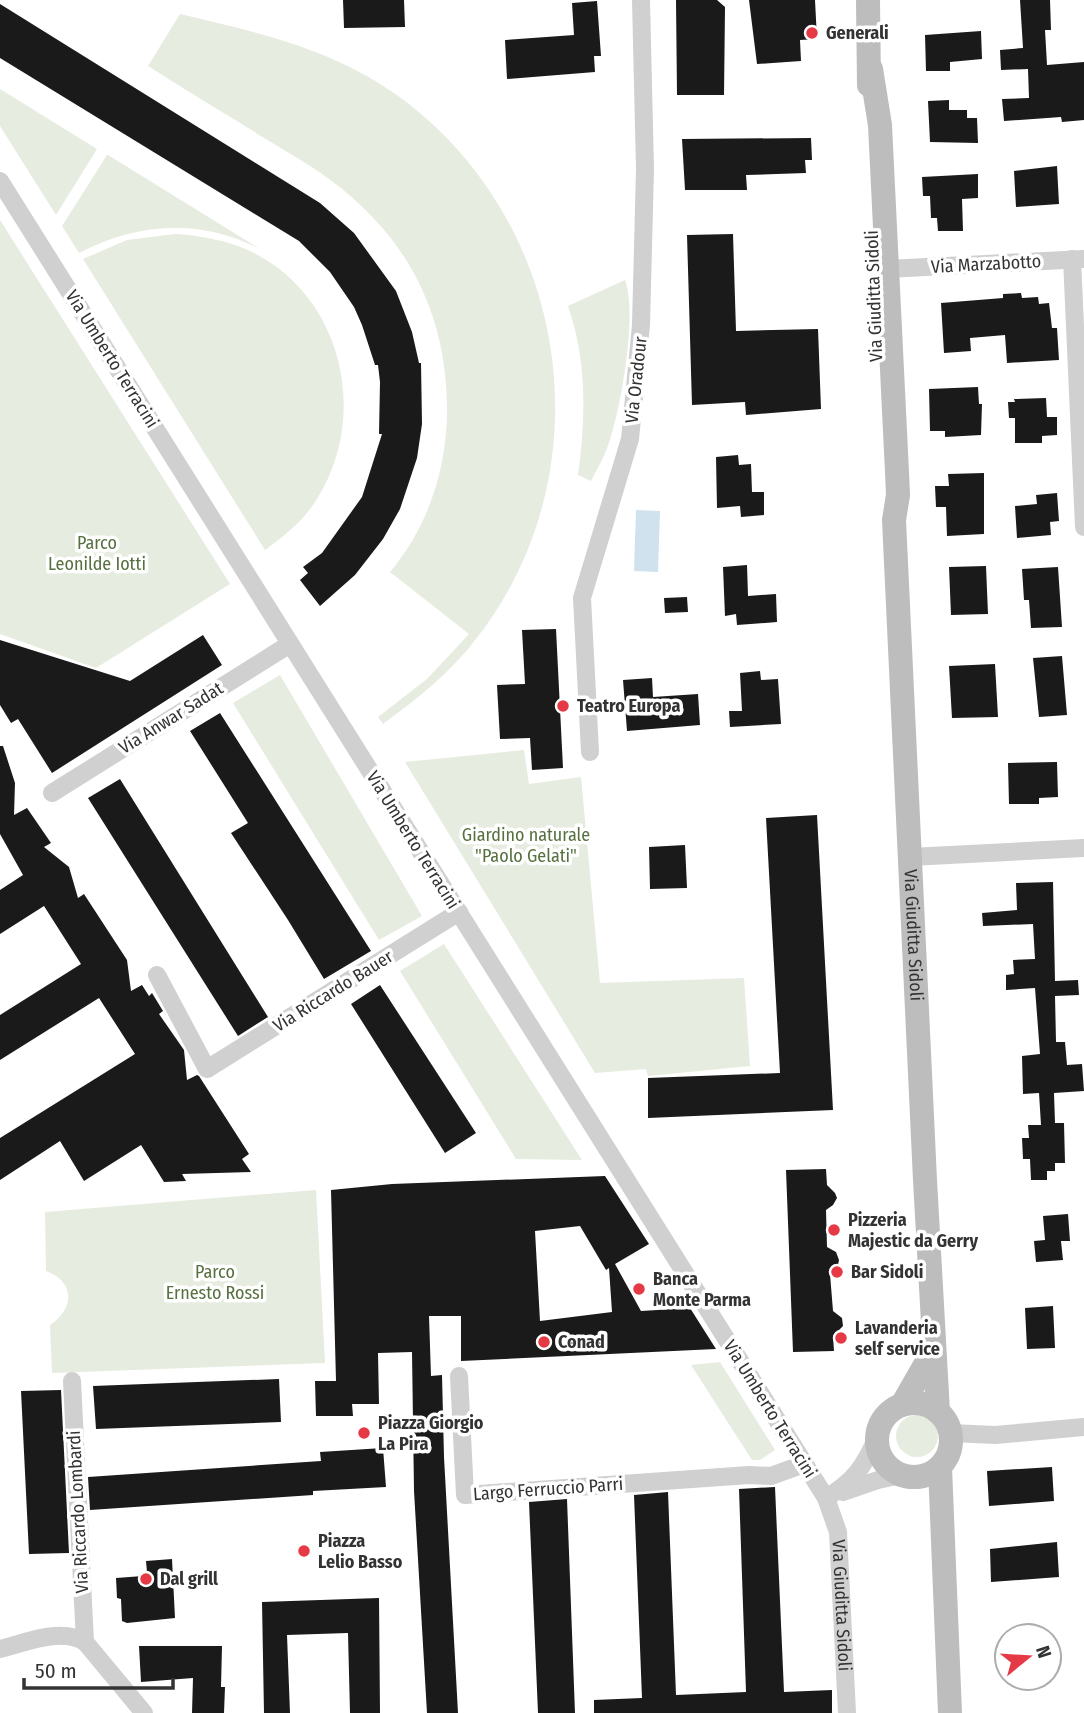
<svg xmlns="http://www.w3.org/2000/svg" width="1084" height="1713" font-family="'Fira Sans Condensed',sans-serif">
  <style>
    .green { fill: #e6ecdf }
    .water { fill: #cfe2ee }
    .building { fill: #1a1a1a; fill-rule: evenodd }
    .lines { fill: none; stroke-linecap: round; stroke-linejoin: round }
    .street { stroke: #d0d0d0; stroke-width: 18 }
    .secondary { stroke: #bdbdbd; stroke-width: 24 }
    .poi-dot { fill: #e63946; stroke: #fff; stroke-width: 2.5 }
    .labels { text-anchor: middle; stroke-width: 7; stroke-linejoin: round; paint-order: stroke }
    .poi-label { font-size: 18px; font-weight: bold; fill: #333; stroke: #fff; text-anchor: start }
    .street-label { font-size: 18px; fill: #333; stroke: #fff }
    .park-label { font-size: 18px; fill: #56703f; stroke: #fff }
  </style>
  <rect width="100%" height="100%" fill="#fff"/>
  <path class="green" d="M180,14c80,19 154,35 221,84 170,126 206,374 75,541 -26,34 -59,60 -93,85l-5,-7 49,-38 42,-45 -79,-62c38,-45 57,-103 57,-162 0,-97 -40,-174 -118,-231 -20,-15 -42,-27 -63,-40 -39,-24 -79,-48 -118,-73z
    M0,89l97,60 -41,66 -56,-89z
    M107,155h1l152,94c-60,-31 -122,-27 -181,4l-17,-27z
    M0,220l230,364 -134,84 -96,-34z
    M175,234c21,1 43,5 63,12 103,39 135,168 77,256 -13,20 -31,34 -50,48l-182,-291 44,-19z
    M625,280c13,34 -5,136 -19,171 -4,10 -10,20 -15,30l-13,-6c8,-57 9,-115 -10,-169z
    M280,675l142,241 -43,24 -146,-237z
    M524,750l5,34 52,-7 19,206 144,-5 6,88 -102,10 -2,-7 -51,4 -190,-311z
    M444,944l138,216 -66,-1 -116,-188z
    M316,1190l9,173 -273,10 -2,-48c24,-16 26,-43 -4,-54l-1,-59z
    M720,1362l55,88 -15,10h-8l-61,-95z
    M896 1436a21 21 0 1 1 42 0a21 21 0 1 1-42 0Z"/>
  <path class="water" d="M636,510l24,1 -2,61 -24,-1z"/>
  <path class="building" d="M343,0h61l1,27 -61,1z
    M676,0h41l8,7 -1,88h-47z
    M749,0h66l2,39 -17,1 1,21 -44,3z
    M1020,0h30l1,30h-6l2,35 37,-3v58l-22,2 -1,-5 -57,4 -2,-22 27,-1 -1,-29 -27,1 -1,-20 23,-2z
    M597,1l4,55h-7l1,16 -88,7 -2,-39 69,-5 -2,-32z
    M0,4l320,199 34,30 42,58 16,41 7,31h2l1,61 -5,34 -17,51 -17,30 -28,36 -35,31 -20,-26 8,-7 -5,-6 19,-14 40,-56 20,-63h-3l1,-52 -2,-17h-3l-13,-40 -8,-18 -24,-35 -31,-31 -299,-183z
    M981,31l1,28 -32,3v9h-24l-1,-36z
    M949,100v10h18v8h10l1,25 -48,-1 -2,-41z
    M811,138l1,22h-7l1,13 -60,2 1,15h-62l-3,-51z
    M1057,166l2,38 -43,3 -2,-36z
    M978,174v24l-16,1 1,32h-25l-1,-13h-6l-1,-22h-7l-1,-19z
    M733,234l3,97 82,-2 3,80 -75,6 -1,-13 -53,3 -5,-170z
    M1021,293l1,5 16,-1 1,7 10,-1 3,25h5l2,32 -52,3 -2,-28 -35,3 1,13 -27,2 -3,-50 62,-5v-4z
    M978,387l1,17h3l-1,31 -36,2v-6h-15l-1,-42z
    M1046,398l1,19h10v18l-15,1v7h-27v-25h-6l-1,-16h7l-1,-3z
    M738,455l1,10 12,-1 1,28h12v23l-23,2 -1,-11 -23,2 -1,-51z
    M984,473v61l-37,2 -1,-29h-10l-1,-21h14l-1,-12z
    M1057,493l2,28 -9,1 1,13 -34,3 -2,-32 22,-2 -1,-9z
    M747,565l1,31 28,-2 1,28 -40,3 -1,-11 -11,2 -2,-49z
    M986,566l2,48 -37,1 -2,-48z
    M1058,567l4,60 -31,1 -2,-28h-5l-2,-31z
    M687,597l1,15 -23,1 -1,-15z
    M556,629l7,139 -31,2 -2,-32 -30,1 -3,-54 28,-1 -3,-54z
    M203,635l19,30 -170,108 -34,-54 -7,4 -11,-18v-65l130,41z
    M1062,656l5,59 -28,2 -6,-59z
    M995,664l3,53 -46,1 -3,-52z
    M760,671l1,9 17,-1 3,45 -51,3 -1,-16h13l-2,-38z
    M652,678l1,19 45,-3 2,31 -73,6 -4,-51z
    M220,713l151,238 -47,28 -36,-59 -57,-87 17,-10 -58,-92z
    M0,746h3l12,37 -1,32 13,-7 24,35 -7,4 25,20 9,31 6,-4 43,66 4,31 11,-6 7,11 3,-3 11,18 -4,3 25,36 3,30 10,-5 2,1 50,78 -7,5 9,13 -69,2 4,7 -22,1 -23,-37 -57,36 -24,-40 -60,39v-42l135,-84 -36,-56 -99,62v-45l81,-51 -37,-58 -44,28v-44l23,-15 -23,-41z
    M1057,762l1,35 -19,1v6h-30l-1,-41z
    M120,779l148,238 -30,19 -150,-238z
    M817,815l16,295 -185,8v-40l132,-5 -14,-255z
    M685,845l2,43 -37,1 -1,-42z
    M1053,882l2,99 23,-1 1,15 -24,1 1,46h9l2,23 15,-1 2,27 -30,2 1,30h9l1,40h-10v8h-8v9h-16l-1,-21h-7l-1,-21h7l-1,-13h13l-2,-32 -16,1 -1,-38 18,-2 -5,-66 -29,2v-15l8,-1 -1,-14 22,-1 -2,-35 -50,2 -1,-13 35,-3 -1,-27z
    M380,985l96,148 -31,20 -94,-149z
    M826,1169l1,16 8,8 2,5 -4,7 -7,5 1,37 9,5 3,8 -1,5 -8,9 3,37 9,7 1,8 -10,10 1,15 -41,1 -7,-182z
    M605,1176l44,68 -34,20 26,47 49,-3 26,41 -255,12v-45h-32l2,60 11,-1 2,82 14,256h-31l-13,-222 -2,-139 -34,1 1,51h-27l1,12h-37l-1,-35h21l-5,-191 61,-6zM580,1226l26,44 3,-2 3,44 -72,9 -5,-90z
    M1068,1214l2,27h-9l2,19 -27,2 -2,-21 11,-1 -2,-24z
    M1053,1306l2,42 -28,1 -2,-41z
    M279,1379l2,43 -185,7 -3,-43z
    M61,1390l8,163 -40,1 -8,-163z
    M383,1448l3,39 -73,4v4l-223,15 -2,-33 233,-16 -1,-9z
    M1052,1467l2,34 -65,5 -2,-35z
    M775,1487l9,205 48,-2v23h-238v-13l48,-2 -8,-203 34,-3 8,203 70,-3 -7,-203z
    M567,1499l8,214h-37l-9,-211z
    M1057,1542l2,35 -68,5 -1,-33z
    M172,1559l3,59 -48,5 -5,-2 -1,-22 -4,-1 -1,-20 27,-2 -1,-4h5l-1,-11z
    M379,1598l1,115h-30l-2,-80 -61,2 3,78h-26l-2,-111z
    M139,1646h83l-1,41h4l-1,26h-32l1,-35 -52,4z"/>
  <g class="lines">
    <g class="street">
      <path id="s1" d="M0,181l826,1317 12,34 9,181"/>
      <path d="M1072,259l12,268"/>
      <path d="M887,269l197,-10"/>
      <path d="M590,752l-8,-154 48,-159 11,-114 4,-156 -4,-169"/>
      <path d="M52,793l238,-149"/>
      <path d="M910,857l174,-9"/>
      <path d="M157,975l50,94 252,-157"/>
      <path d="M459,1376l6,119 284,-20 22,1 33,-12"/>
      <path d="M72,1381l13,261"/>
      <path d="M951,1433l44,2 89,-8"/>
      <path d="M843,1492l35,-12 23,-5"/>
      <path d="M826,1498c28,-17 38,-31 51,-61"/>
      <path d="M0,1649c25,-6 61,-22 85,-7l59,71"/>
    </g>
    <g class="secondary">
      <path d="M868,0l1,85"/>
      <path id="s2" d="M871,69l9,56 17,347 1,23 -4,25 31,660 13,232"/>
      <circle cx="914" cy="1440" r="37"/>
      <path d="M902,1405l31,-54"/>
      <path d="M940,1467l10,246"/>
    </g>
  </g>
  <g class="poi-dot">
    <circle cx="812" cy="33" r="7"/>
    <circle cx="563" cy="706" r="7"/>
    <circle cx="834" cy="1230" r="7"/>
    <circle cx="837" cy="1272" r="7"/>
    <circle cx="639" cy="1289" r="7"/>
    <circle cx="841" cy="1338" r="7"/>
    <circle cx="544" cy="1342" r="7"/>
    <circle cx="364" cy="1433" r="7"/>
    <circle cx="304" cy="1551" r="7"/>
    <circle cx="146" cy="1579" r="7"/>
  </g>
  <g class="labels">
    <g class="poi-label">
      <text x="826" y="39">Generali</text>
      <text x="577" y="712">Teatro Europa</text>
      <text x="848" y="1226">Pizzeria<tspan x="848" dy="21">Majestic da Gerry</tspan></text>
      <text x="851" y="1278">Bar Sidoli</text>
      <text x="653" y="1285">Banca<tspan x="653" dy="21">Monte Parma</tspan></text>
      <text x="855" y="1334">Lavanderia<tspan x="855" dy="21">self service</tspan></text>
      <text x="558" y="1348">Conad</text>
      <text x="378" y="1429">Piazza Giorgio<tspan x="378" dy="21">La Pira</tspan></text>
      <text x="318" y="1547">Piazza<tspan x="318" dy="21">Lelio Basso</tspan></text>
      <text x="160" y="1585">Dal grill</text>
    </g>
    <g class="street-label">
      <text transform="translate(986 264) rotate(-3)" y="6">Via Marzabotto</text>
      <text transform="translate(874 296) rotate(-92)" y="6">Via Giuditta Sidoli</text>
      <text transform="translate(112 359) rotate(58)" y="6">Via Umberto Terracini</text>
      <text transform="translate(636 380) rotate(-84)" y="6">Via Oradour</text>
      <text transform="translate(171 718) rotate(-32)" y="6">Via Anwar Sadat</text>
      <text transform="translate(413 840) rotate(58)" y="6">Via Umberto Terracini</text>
      <text dy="6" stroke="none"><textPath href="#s2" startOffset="868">Via Giuditta Sidoli</textPath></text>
      <text transform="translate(333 991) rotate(-32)" y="6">Via Riccardo Bauer</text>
      <text transform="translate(770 1409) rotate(58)" y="6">Via Umberto Terracini</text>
      <text transform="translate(548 1489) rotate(-4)" y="6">Largo Ferruccio Parri</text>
      <text transform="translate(78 1512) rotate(-93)" y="6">Via Riccardo Lombardi</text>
      <text dy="6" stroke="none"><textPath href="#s1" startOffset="1664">Via Giuditta Sidoli</textPath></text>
    </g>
    <g class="park-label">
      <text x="97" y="549">Parco<tspan x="97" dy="21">Leonilde Iotti</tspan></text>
      <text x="526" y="841">Giardino naturale<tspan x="526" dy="21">"Paolo Gelati"</tspan></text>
      <text x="215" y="1278">Parco<tspan x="215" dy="21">Ernesto Rossi</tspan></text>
    </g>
  </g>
  <g transform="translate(1028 1657) rotate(72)"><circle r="33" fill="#ffffff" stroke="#adadad" stroke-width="2"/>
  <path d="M0-5L12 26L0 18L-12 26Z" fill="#e63946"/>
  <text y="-10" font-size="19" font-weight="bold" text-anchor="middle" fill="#333333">N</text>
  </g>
  <path d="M24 1678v10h149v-10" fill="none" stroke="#333333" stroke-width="3.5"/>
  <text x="35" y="1678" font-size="21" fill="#333333" stroke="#ffffff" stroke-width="5" paint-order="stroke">50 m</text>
</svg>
